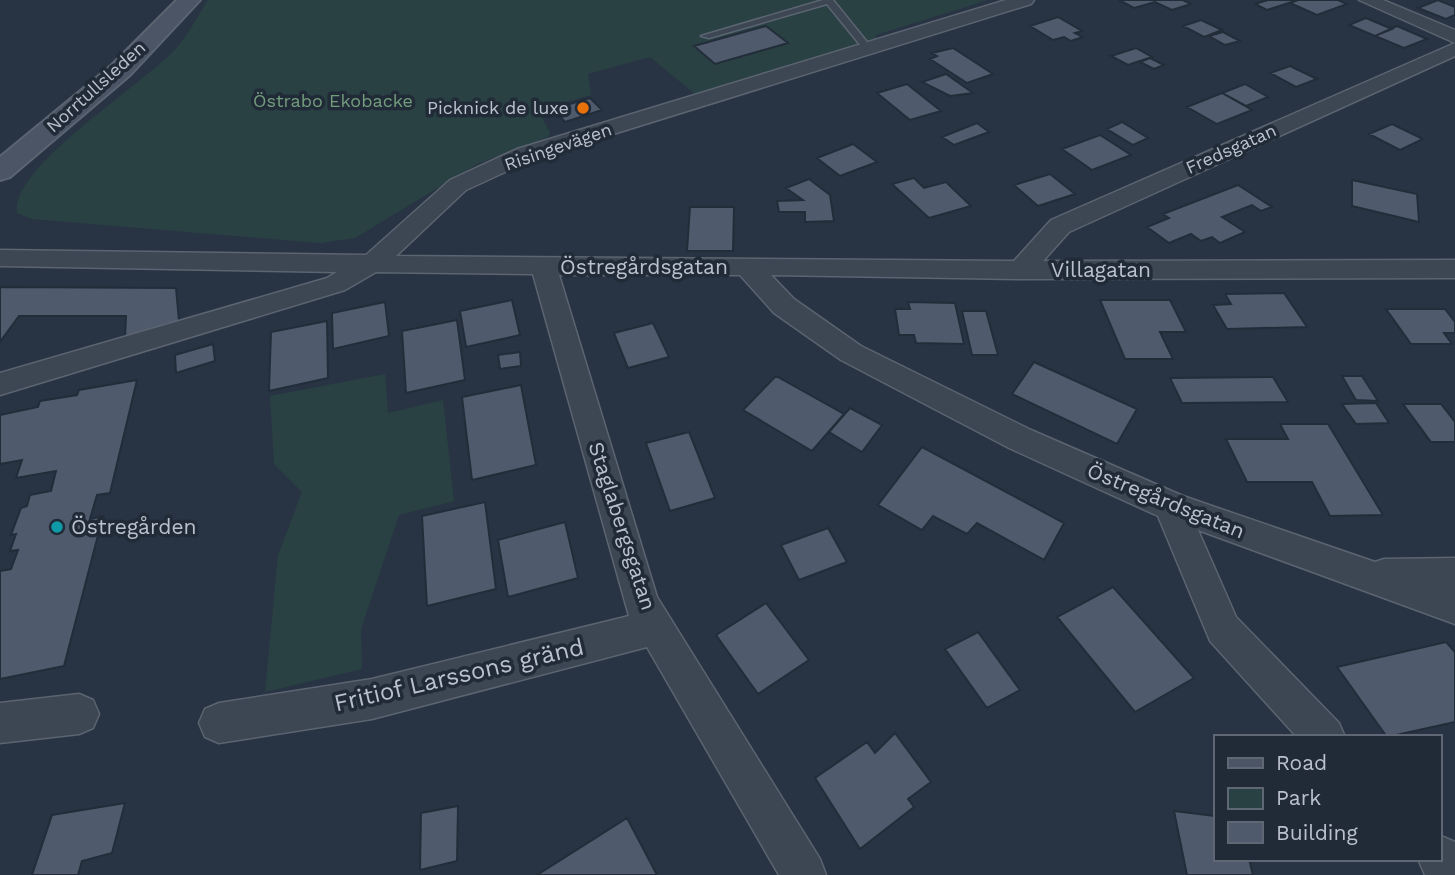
<svg xmlns="http://www.w3.org/2000/svg" width="1455" height="875" font-family="'Work Sans',sans-serif">
  <style>
    .green { fill: #2a4144 }
    .building { fill: #4f5b6c; stroke: #232d3a; stroke-width: 2 }
    .lines { fill: none; stroke-linecap: round; stroke-linejoin: round }
    .service-casing { stroke: #5b6470; stroke-width: 3 }
    .minor-casing { stroke: #5b6470; stroke-width: 3 }
    .secondary-casing { stroke: #5b6470; stroke-width: 4 }
    .service { fill: #3d4653; fill-rule: evenodd }
    .minor { fill: #3d4653; fill-rule: evenodd }
    .secondary { fill: #4b5565; fill-rule: evenodd }
    .food-dot { fill: #e8710a; stroke: #212b38; stroke-width: 2.5 }
    .culture-dot { fill: #0f9aa8; stroke: #212b38; stroke-width: 2.5 }
    .labels { text-anchor: middle; stroke-width: 7; stroke-linejoin: round; paint-order: stroke }
    .far-street-label { font-size: 18px; fill: #bac1cc; stroke: #212b38 }
    .far-park-label { font-size: 18px; fill: #729c7c; stroke: #212b38 }
    .far-poi-label { font-size: 18px; fill: #bac1cc; stroke: #212b38; text-anchor: end }
    .street-label { font-size: 21px; fill: #bac1cc; stroke: #212b38 }
    .poi-label { font-size: 21px; fill: #bac1cc; stroke: #212b38; text-anchor: start }
    .near-street-label { font-size: 24px; fill: #bac1cc; stroke: #212b38 }
  </style>
  <rect width="100%" height="100%" fill="#283443"/>
  <path class="green" d="M208,0h780l-112,35v4l-181,55 -45,-37 -62,17 3,21 -53,15 12,23 -2,4 -71,27 -122,74 -35,5 -288,-24 -15,-6c-7,-47 129,-129 161,-167 12,-14 20,-31 30,-46z
    M385,374l3,39 55,-13 11,101 -55,14 -38,114 1,40 -97,23 13,-137 24,-63 -28,-28 -4,-68z"/>
  <path class="building" d="M1119,0h64l8,4 -19,6 -17,-8 -21,6z
    M1268,0h30l-31,10 -12,-6z
    M1298,0h40l9,4 -30,11 -27,-12z
    M1438,0l17,7v8l-9,4 -28,-11z
    M1058,17l24,14 -7,2 8,4 -12,4 -7,-4 -11,3 -23,-14z
    M1366,18l26,11 -17,7 -26,-11z
    M1201,20l21,10 -18,7 -21,-11z
    M766,26l22,17 -73,21 -21,-18z
    M1397,26l30,13 -23,9 -29,-12z
    M1223,32l17,9 -15,4 -16,-9z
    M953,48l40,26 -26,9 -37,-24 7,-3 -5,-3z
    M1136,48l16,9 -24,8 -17,-9z
    M1150,58l14,7 -10,4 -14,-7z
    M1290,66l27,13 -21,8 -26,-14z
    M946,74l27,19 -23,3 -28,-14z
    M907,84l34,27 -31,9 -33,-27z
    M1245,84l23,13 -22,9 -24,-13z
    M1222,93l30,17 -35,14 -30,-17z
    M590,98l12,12 -37,12 -12,-13z
    M1122,122l26,16 -15,7 -26,-16z
    M977,123l12,9 -35,13 -12,-8z
    M1392,124l31,15 -23,11 -31,-16z
    M1100,135l31,20 -39,15 -30,-21z
    M853,144l24,18 -37,14 -23,-18z
    M1050,174l25,20 -37,12 -24,-21z
    M914,178l10,10 22,-6 25,24 -42,12 -37,-34z
    M809,179l21,16 4,26 -29,1v-10h-26l-2,-11 26,-1 -17,-12z
    M1352,180l65,14 2,28 -67,-16z
    M1238,185l34,22 -11,4 -9,-6 -30,12 23,15 -25,11 -8,-6 -11,4 -10,-7 -22,9 -22,-16 22,-9 -6,-4z
    M690,207h44l-1,44h-46z
    M0,287l176,1 3,33 -54,18 1,-23h-107l-19,26z
    M1284,293l23,34 -80,2 -14,-24 18,-1 -6,-10z
    M512,300l8,35 -54,12 -6,-36z
    M1100,300h70l16,32h-26l13,27h-48z
    M385,302l4,34 -56,13 -1,-36z
    M908,302l47,1 9,41 -48,-1 -2,-8h-15l-4,-26h15z
    M1386,309h59l10,13v11h-11l8,11h-41z
    M962,311h24l12,44h-26z
    M457,320l8,60 -59,13 -4,-62z
    M327,321l1,57 -59,13 2,-59z
    M653,323l16,34 -41,11 -14,-35z
    M213,344l2,17 -39,12 -1,-18z
    M520,352l1,14 -21,3 -2,-14z
    M1034,362l103,47 -20,35 -105,-50z
    M776,376l68,38 -32,37 -69,-41z
    M1342,376h20l16,25 -22,-1z
    M1273,377l15,25 -106,1 -12,-25z
    M137,380l-27,113 -13,2 -7,24 13,-3 -39,150 -64,13v-108l11,-2 7,-19 -8,1 6,-17 -5,1 10,-27 6,-2 3,-11 21,-4 5,-20 -40,7 6,-18 -22,4v-49l38,-8 2,-6 37,-6 2,-5z
    M521,385l15,80 -64,15 -10,-83z
    M1376,403l13,20 -33,1 -14,-20z
    M1403,404h38l14,18v20h-24z
    M850,408l32,17 -20,27 -33,-20z
    M1280,424h48l55,91 -53,1 -18,-34h-65l-21,-43h62z
    M689,432l26,66 -45,13 -24,-68z
    M922,447l142,76 -20,37 -67,-37 -10,11 -34,-18 -11,14 -44,-25z
    M485,502l11,87 -69,17 -5,-90z
    M565,522l13,56 -70,19 -10,-57z
    M828,528l19,34 -48,18 -18,-35z
    M1113,587l81,91 -59,34 -78,-95z
    M766,603l43,57 -51,34 -42,-59z
    M978,632l42,58 -33,18 -42,-59z
    M1446,642l9,10v70l-68,15 -50,-70z
    M895,733l36,49 -23,17 6,8 -54,42 -45,-71 52,-36 8,11z
    M125,803l-13,50 -30,8 -4,14h-46l20,-60z
    M458,806l-1,55 -37,9 1,-57z
    M1174,811l41,5v43h34l4,16h-66z
    M627,818l30,57h-120z"/>
  <g class="lines">
    <g class="service-casing">
      <path id="service" d="M823,0h10l38,47v4h-6l-38,-47 -118,34 -8,-2z"/>
    </g>
    <g class="minor-casing">
      <path id="minor" d="M1006,0h28l-3,4 -498,155 -67,31 -70,66 618,5 37,-41 404,-177v13l-386,176 -26,29 412,-1v18l-434,1 -250,-4 23,24 67,47 170,84 152,66 192,66 9,-3 71,-1v66l-257,-94 38,87 103,106 6,14h-48l-87,-96 -52,-125 -149,-68 -168,-88 -67,-47 -34,-38h-181l98,322 163,262 6,16h-47l-132,-228 -275,72 -153,24 -14,-6 -6,-14 6,-14 14,-6 153,-24 257,-63 -96,-342 -157,-2 -31,18 -345,105v-22l327,-95 10,-6 -337,-6v-16l366,5 84,-75 67,-31z
        M1359,0h24l72,30v13z
        M79,694l14,6 6,14 -6,14 -14,6 -79,9v-40z
        M1439,835l16,7v33h-30l-7,-16h21z"/>
    </g>
    <g class="secondary-casing">
      <path id="secondary" d="M177,0h23l-70,75 -120,102 -10,3v-23l112,-92z"/>
    </g>
    <use href="#service" class="service"/>
    <use href="#minor" class="minor"/>
    <use href="#secondary" class="secondary"/>
  </g>
  <circle class="food-dot" cx="583" cy="108" r="7"/>
  <circle class="culture-dot" cx="57" cy="527" r="7"/>
  <g class="labels">
    <g class="far-street-label">
      <text transform="translate(96 87) rotate(-42)" y="6">Norrtullsleden</text>
      <text transform="translate(558 147) rotate(-19)" y="6">Risingevägen</text>
      <text transform="translate(1231 149) rotate(-24)" y="6">Fredsgatan</text>
    </g>
    <g class="far-park-label">
      <text x="333" y="107">Östrabo Ekobacke</text>
    </g>
    <g class="far-poi-label">
      <text x="569" y="114">Picknick de luxe</text>
    </g>
    <g class="street-label">
      <text x="644" y="274">Östregårdsgatan</text>
      <text x="1101" y="277">Villagatan</text>
      <text transform="translate(1166 501) rotate(22)" y="7">Östregårdsgatan</text>
      <text transform="translate(622 526) rotate(72)" y="7">Staglabergsgatan</text>
    </g>
    <g class="poi-label">
      <text x="71" y="534">Östregården</text>
    </g>
    <g class="near-street-label">
      <text transform="translate(459 675) rotate(-13)" y="8">Fritiof Larssons gränd</text>
    </g>
  </g>
  <rect x="1214" y="735" width="228" height="126" fill="#212b38" stroke="#5e6773" stroke-width="2"/>
  <rect x="1228" y="758" width="35" height="10" fill="#4b5565" stroke="#5e6773" stroke-width="2"/>
  <text x="1276" y="770" font-size="21" fill="#bac1cc">Road</text>
  <rect x="1228" y="788" width="35" height="21" fill="#2a4144" stroke="#5e6773" stroke-width="2"/>
  <text x="1276" y="805" font-size="21" fill="#bac1cc">Park</text>
  <rect x="1228" y="822" width="35" height="21" fill="#4f5b6c" stroke="#5e6773" stroke-width="2"/>
  <text x="1276" y="840" font-size="21" fill="#bac1cc">Building</text>
</svg>
